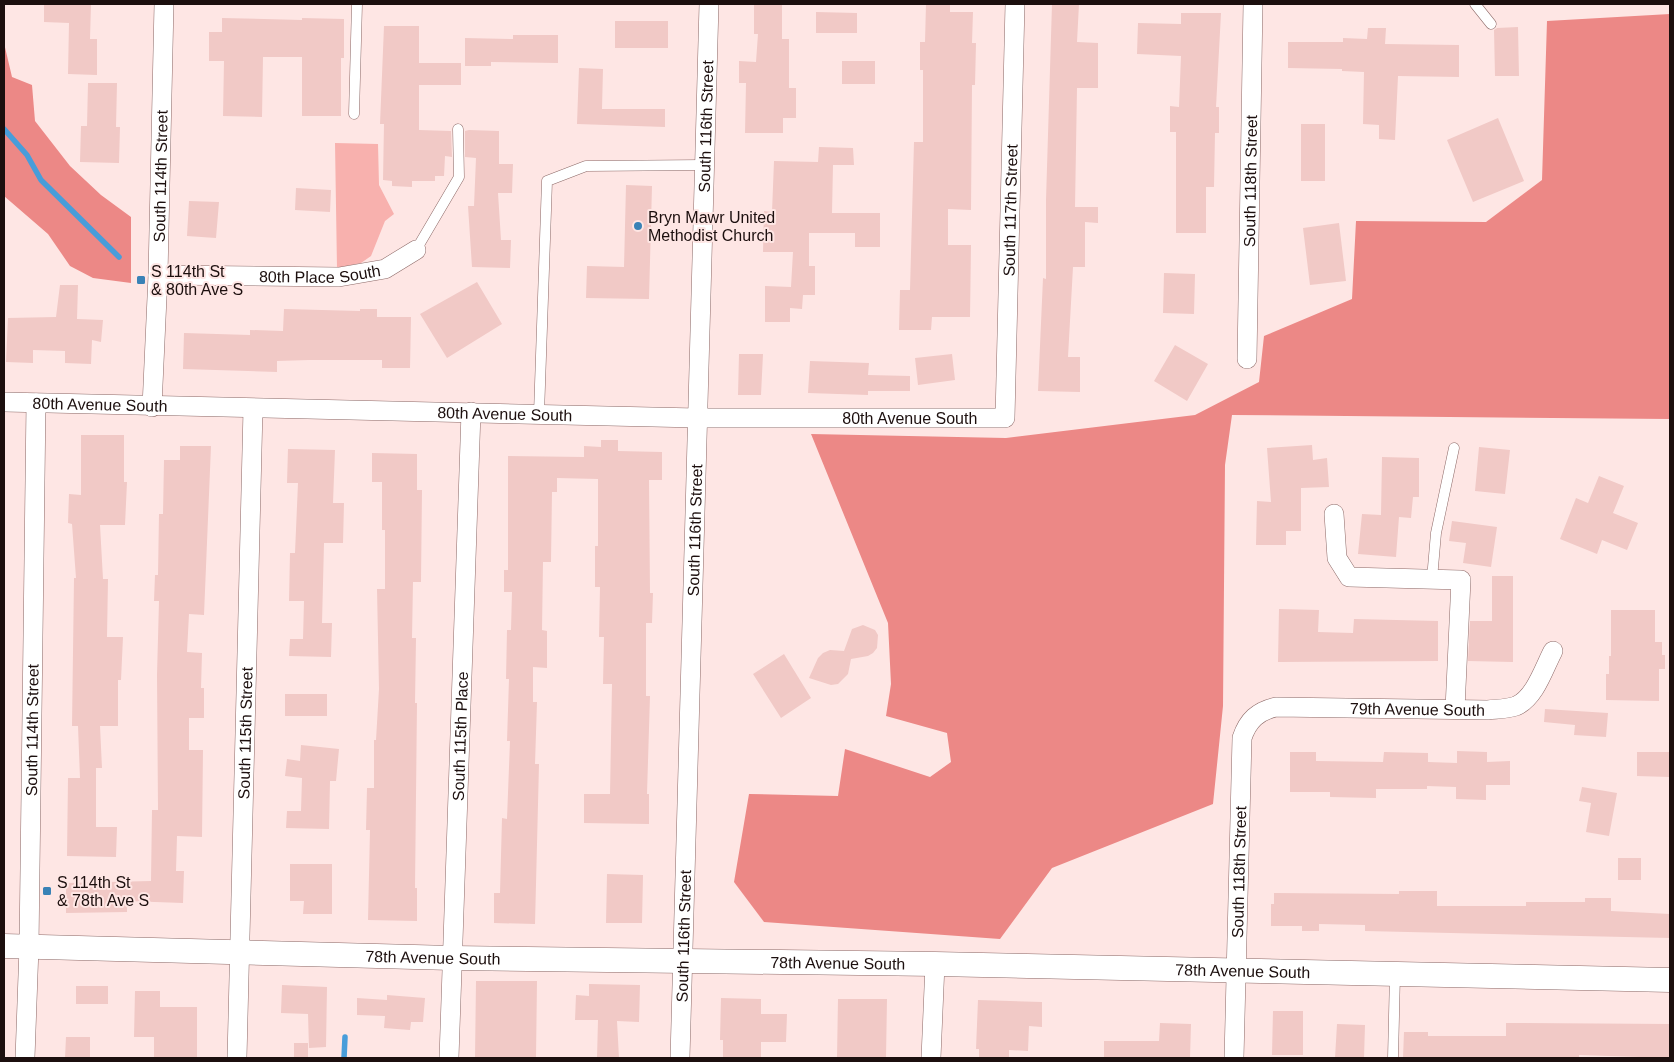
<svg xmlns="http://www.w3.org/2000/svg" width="1674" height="1062" font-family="Arial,sans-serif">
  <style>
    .green { fill: #f8b1ae }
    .forest { fill: #ec8886 }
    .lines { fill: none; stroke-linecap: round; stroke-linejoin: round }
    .stream { stroke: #489dda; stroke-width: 5.5 }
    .building { fill: #f1c9c6 }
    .service-casing { stroke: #8c6967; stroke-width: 11 }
    .minor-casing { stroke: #8c6967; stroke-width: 20 }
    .tertiary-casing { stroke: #8c6967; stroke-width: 25 }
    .service { stroke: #fff; stroke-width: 10 }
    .minor { stroke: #fff; stroke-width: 19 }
    .tertiary { stroke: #fff; stroke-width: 24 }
    .poi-dot { fill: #3982b6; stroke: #fee6e4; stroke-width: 2 }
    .labels { text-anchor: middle; stroke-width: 4; stroke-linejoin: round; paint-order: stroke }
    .street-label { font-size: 16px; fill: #1c0f0e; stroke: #fee6e4 }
    .poi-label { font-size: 16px; fill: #1c0f0e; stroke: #fee6e4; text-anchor: start }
  </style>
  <rect width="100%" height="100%" fill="#fee6e4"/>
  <path class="green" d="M335,143l43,1 1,41 15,29 -9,7 -14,35 -10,7 -24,5z"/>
  <path class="forest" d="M1670,14v405l-438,-4 -7,50 -2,241 -10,98 -161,64 -52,71 -236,-17 -30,-40 15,-88 89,2 7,-47 85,28 21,-15 -4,-29 -61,-17 5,-32 -3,-61 -77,-189 195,4 189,-23 64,-33 5,-46 88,-37 4,-78 130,1 56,-42 5,-159z
    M4,43l8,34 20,8 3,36 35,45 31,29 30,22v66l-38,-5 -23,-12 -22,-32 -44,-38z"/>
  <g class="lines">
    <path class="stream" d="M4,129l23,26 14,25 78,77
      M344,1058l1,-21"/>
  </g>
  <path class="building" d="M44,4h47l-1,35h7v36l-29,-1 1,-51 -25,-1z
    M754,4h28v35h7v49h7v30h-13v15h-38l1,-50h-7v-22l17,1 2,-28h-4z
    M926,4h24v8h23l-1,31h4l-1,42h-3l-1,125 -23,-1v36h23l-1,72h-38l-1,13h-32l1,-40h10l4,-148h9v-72h-3v-28h5z
    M1052,4h27l-2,38 21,1v45h-21l-2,119h23v16l-13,-1v45h-12l-5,90h12v35l-42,-1 5,-113 3,1v-79z
    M816,12l41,1v20h-41z
    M1181,13h40l-5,94h3v26h-4l-1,54h-8v46h-30v-101h-6v-26l9,1 2,-51 -44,-2 1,-31 43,1z
    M222,18l80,2v-2l42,1v39h-3v58h-39v-59h-39l-1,60 -39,-1 1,-55h-15v-29h13z
    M615,21h53v27h-53z
    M384,26h35v37h42v22h-42v45l32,1 1,26 -7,-1 -1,20h-9v5h-23v6l-20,-1v-5l-9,-1 1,-56h-4z
    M1518,27l1,49h-24l-1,-46 3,-2z
    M1368,28h18l-1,16 74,1v32l-61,-1 -3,64 -16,-1v-14l-16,-1 1,-52 -22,-1v-2l-54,-1v-26h55v-4l24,1z
    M513,35h45v28l-67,-1v4h-26v-28l48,1z
    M842,61h33v23h-33z
    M579,68l24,1 -1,40h63v18l-88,-3z
    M88,83h29l-1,44h4l-1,36 -39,-1 1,-36h6z
    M1498,118l26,63 -51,21 -26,-62z
    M1301,124h24v57h-24z
    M469,130l30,1v33h14l-1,29h-14l3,47h10l-1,28 -38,-1 -4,-61h6l2,-48 -11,-1v-26z
    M819,147l34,1 1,17h-21l-1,48h48v34h-25v-14h-46v33h6v29h-12l-1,14 -12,-1v14h-25v-36l26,1 2,-35h-30l1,-41 8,1 2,-51 44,1z
    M626,185l26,1 -3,113 -63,-1 1,-32 37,1z
    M296,188l35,2 -1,22 -35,-2z
    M189,201l30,1 -3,36 -29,-2z
    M1339,223l7,58 -36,4 -7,-57z
    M1164,273l31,1 -1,40 -31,-1z
    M477,282l25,42 -55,34 -27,-44z
    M60,285h18l-1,34 26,1 -2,22 -9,-2 -1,24 -26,-1v-12l-32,-1v13l-27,-1 2,-44 48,-1z
    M284,309l76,2v-2h17v8h34l-1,51h-28v-8h-73l-32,1v11l-94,-3 1,-36 66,2v-5l33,1z
    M1175,345l33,19 -21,37 -33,-20z
    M739,354h24l-2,41h-23z
    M952,354l3,26 -37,5 -3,-27z
    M810,361l59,2 -1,12 42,1v15h-42v4l-60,-2z
    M81,435h43v47h3l-2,43h-25l3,54h5l-1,58h16l-2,43h-3v46h-18l2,42h-6v59h21l-1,30 -49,-1 1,-78h12l-2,-52h-6l2,-148h2l-4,-54 -4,-1 1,-29 12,1z
    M601,440h17v11l44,1v28h-13l1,113h3l-1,30h-6v73h4l-3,98h2v30l-65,-1v-29h26l2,-110h-9l1,-47h-5l1,-50h-5v-41h3v-67l-41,-1v14h-5l-1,70h-8l-1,68 5,1v37l-14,-1v35h4l-2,62h4l-4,160 -41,-1v-30h6l2,-75 5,1 3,-78h-3l2,-62h-3l1,-49h4l1,-38h-8v-22h4v-114l76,1v-11l17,1z
    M1312,445l1,15 14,-2 2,29 -28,1v43h-15v14h-30l1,-44 14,1 -4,-54z
    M180,446h31l-7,169 -15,-1 -2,38 15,1 -1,35h3v30h-15v32h14l-1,87 -25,-1 -1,35h8l-1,32 -56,-2v11l-61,1v-30l85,-2 1,-71h6l-1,-135 2,-74h-5l1,-26h3l1,-61h4l1,-54h16z
    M1479,447l31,3 -5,44 -30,-3z
    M288,449l47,1 -2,53h11l-1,40h-19l-2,80h10l-1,34 -42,-1 1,-17h13l1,-38h-15l1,-48h5l3,-70h-11z
    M372,453l45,1v36h5l-1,92h-8l-1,56h4l-1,65h2l-2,185h2v33l-49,-1 2,-90h-4l1,-42h7v-48h2l3,-51 -2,-100h8v-59h-3v-48h-10z
    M1382,457l37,1v39h-6l-2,21 -12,-1 -3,40 -38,-3 4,-40 19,1z
    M1599,476l25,10 -11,27 25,10 -11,27 -25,-10 -5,14 -37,-15 16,-41 12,5z
    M1452,521l45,6 -6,40 -28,-4 3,-20 -17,-2z
    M1492,576h21v86l-45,-1 2,-40h22z
    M1279,609l40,1 -1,22 35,1 1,-14 84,2v40l-160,1z
    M1611,610h44v32h7v13h3v14h-6v32l-53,-1v-26h3v-18h2z
    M863,625l12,5 3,5 -1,13 -4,5 -5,3 -17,3 -3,15 -10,10 -7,1 -22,-7 9,-20 5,-5 7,-3 14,1 8,-22z
    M784,654l27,44 -30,20 -28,-44z
    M285,694h42v22h-42z
    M1545,709l63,4 -2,24 -32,-2 1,-10 -31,-3z
    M301,745l38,4 -3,32h-6l-1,48 -43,-1 1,-17h14l1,-33 -17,-2 2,-17 13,2z
    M1457,751l30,1v10l23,-1v24h-24v15l-30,-1v-12l-29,-1v3h-51v9l-46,-1v-5h-40v-40h26v9l67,1 1,-10 44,1v9l29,1z
    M1637,752h32v25l-32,-1z
    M1582,787l35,6 -8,43 -23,-4 5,-29 -12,-2z
    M1618,858h23v22h-23z
    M290,864h42v50h-29l1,-13h-14z
    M607,874l36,1 -1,48h-36z
    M1399,891h38v15h89v-4h59v-4h26v13l59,3v24l-305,-7v-6l-46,-1v7h-17v-5h-31v-22h3v-11l125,1z
    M476,981h61l-1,77h-61z
    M589,984l51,1 -1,37 -22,-1 2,37h-22l1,-38h-23l1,-25 13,1z
    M282,985l45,2 -1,60 -17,1 -1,-34 -27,-1z
    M76,986h32v18h-32z
    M135,991h25v16h37v51h-43v-21h-20z
    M387,995l38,3 -2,24h-12l-1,8 -26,-2 1,-12 -28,-1v-17l30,2z
    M721,998l40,1v15h26l-1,28h-25v16h-38v-18h-3z
    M838,999h49l-1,59h-49z
    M978,1000l64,2v25l-13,-1 -1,25 -19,-1v8h-30v-9h-3z
    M1273,1011h30v44h-31z
    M1160,1023l31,1 -1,34h-86v-17h55z
    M1506,1023l164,1v34l-91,-3v3h-176l1,-26h24v4h78z
    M1337,1024l28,1 -1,33h-29z
    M66,1037h24v21h-25z
    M294,1043h14v15h-14z"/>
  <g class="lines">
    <g class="service-casing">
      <path id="service" d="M1475,4l16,20
        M354,114l3,-110
        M416,250l43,-73 -1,-48
        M539,414l8,-233 39,-15 118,-1
        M1432,579l4,-46 18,-85
        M1393,1058l2,-84"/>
    </g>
    <g class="minor-casing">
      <g id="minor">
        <path id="s1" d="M158,275l181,2 46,-8 31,-19"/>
        <path id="s2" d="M1247,359l6,-355"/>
        <path id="s3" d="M4,402l693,16h308l10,-414"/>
        <path id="s4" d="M152,407l6,-132 6,-271"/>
        <path d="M1334,514l3,44 12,19 112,3 -6,129"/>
        <path id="s5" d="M25,1058l4,-111 7,-544"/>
        <path id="s6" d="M237,1058l16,-649"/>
        <path id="s7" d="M449,1058l22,-646"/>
        <path id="s8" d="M680,1058l29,-1054"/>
        <path d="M931,1058l4,-94"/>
        <path id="s9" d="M1234,1058l8,-320c6,-18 16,-27 34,-31l212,3c9,-1 20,-1 28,-4 19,-8 28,-38 37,-55"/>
      </g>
    </g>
    <g class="tertiary-casing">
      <g id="tertiary">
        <path id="s10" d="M4,946l448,12 483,6 735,16"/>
      </g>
    </g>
    <use href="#service" class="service"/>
    <use href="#minor" class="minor"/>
    <use href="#tertiary" class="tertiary"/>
  </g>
  <g class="poi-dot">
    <circle cx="638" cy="226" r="5"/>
    <rect x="136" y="275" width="10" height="10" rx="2.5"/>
    <rect x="42" y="886" width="10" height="10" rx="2.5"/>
  </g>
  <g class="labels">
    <g class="street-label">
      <text dy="6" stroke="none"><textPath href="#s8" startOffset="932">South 116th Street</textPath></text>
      <text dy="6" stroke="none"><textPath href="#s4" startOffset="231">South 114th Street</textPath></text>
      <text dy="6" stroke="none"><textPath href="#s2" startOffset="178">South 118th Street</textPath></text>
      <text dy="6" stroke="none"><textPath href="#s3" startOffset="1209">South 117th Street</textPath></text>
      <text dy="6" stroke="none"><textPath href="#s1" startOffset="162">80th Place South</textPath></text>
      <text dy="6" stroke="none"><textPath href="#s3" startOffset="96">80th Avenue South</textPath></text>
      <text dy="6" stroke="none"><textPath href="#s3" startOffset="501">80th Avenue South</textPath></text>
      <text dy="6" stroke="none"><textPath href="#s3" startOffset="906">80th Avenue South</textPath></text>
      <text dy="6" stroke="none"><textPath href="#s8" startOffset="528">South 116th Street</textPath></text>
      <text dy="6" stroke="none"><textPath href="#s9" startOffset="510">79th Avenue South</textPath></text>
      <text dy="6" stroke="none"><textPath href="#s5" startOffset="328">South 114th Street</textPath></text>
      <text dy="6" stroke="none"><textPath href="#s6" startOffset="325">South 115th Street</textPath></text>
      <text dy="6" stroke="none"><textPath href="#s7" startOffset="322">South 115th Place</textPath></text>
      <text dy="6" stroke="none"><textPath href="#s9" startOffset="186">South 118th Street</textPath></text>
      <text dy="6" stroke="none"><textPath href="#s8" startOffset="122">South 116th Street</textPath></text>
      <text dy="6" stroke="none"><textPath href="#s10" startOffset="429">78th Avenue South</textPath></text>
      <text dy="6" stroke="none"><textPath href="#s10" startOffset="834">78th Avenue South</textPath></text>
      <text dy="6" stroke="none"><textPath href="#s10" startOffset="1239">78th Avenue South</textPath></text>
    </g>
    <g class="poi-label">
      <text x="648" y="223">Bryn Mawr United<tspan x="648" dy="18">Methodist Church</tspan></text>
      <text x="151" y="277">S 114th St<tspan x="151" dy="18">&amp; 80th Ave S</tspan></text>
      <text x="57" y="888">S 114th St<tspan x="57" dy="18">&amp; 78th Ave S</tspan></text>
    </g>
  </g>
  <rect width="1674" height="1062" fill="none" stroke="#1c0f0e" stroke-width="10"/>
</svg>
